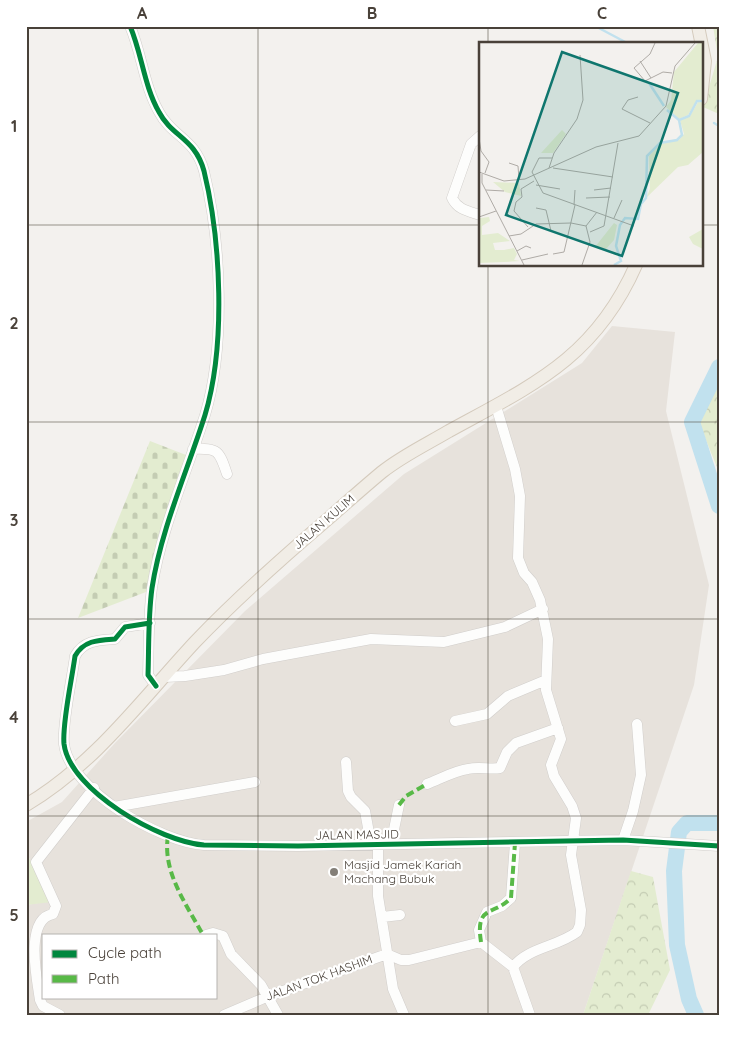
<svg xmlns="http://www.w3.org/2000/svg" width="745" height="1041" font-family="Quicksand,sans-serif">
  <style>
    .residential { fill: #e7e2dc; fill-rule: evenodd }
    .grass { fill: #e3ecd0 }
    .forest { fill: url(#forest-crowns) }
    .cemetery { fill: url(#cemetery-stones) }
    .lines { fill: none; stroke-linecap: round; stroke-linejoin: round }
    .stream { stroke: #c1e1ee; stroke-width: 2.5 }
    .river { stroke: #c1e1ee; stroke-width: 16 }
    .minor-casing { stroke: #d1cecb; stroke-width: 11 }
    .major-casing { stroke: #d4cabc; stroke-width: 14 }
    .minor { stroke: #fdfdfc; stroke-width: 10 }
    .major { stroke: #f1ede6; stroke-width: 12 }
    .quiet { stroke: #58b947; stroke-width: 4; stroke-dasharray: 8 4; stroke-linecap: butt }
    .cycleway-casing { stroke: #fff; stroke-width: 8 }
    .cycleway { stroke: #00873e; stroke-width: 5 }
    .grid { fill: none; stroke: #494139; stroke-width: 1; stroke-opacity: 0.55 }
    .poi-dot { fill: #847f78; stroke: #fff; stroke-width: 2 }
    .labels { text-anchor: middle; stroke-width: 4.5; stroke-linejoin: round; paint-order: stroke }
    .street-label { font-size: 12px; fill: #494139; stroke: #fff }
    .poi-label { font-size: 12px; fill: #494139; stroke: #fff; text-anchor: start }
    .inset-river { fill: none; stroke: #c1e1ee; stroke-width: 2.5 }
    .inset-road { fill: none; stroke: #afaba6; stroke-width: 1 }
    .view { fill: #0f766e; fill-opacity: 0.15; stroke: #0f766e; stroke-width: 2.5 }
    .inset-edge { fill: none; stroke: #494139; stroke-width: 2.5 }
    .neatline { fill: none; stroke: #494139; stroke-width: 2 }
    .grid-label { font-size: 16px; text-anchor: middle; font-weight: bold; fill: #494139 }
  </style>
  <defs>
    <pattern id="forest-crowns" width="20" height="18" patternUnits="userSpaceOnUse" patternTransform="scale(1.25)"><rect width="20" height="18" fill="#e3ecd0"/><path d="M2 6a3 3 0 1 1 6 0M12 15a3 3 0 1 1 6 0" fill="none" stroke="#c4ccb3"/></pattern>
    <pattern id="cemetery-stones" width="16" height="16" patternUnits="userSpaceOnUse" patternTransform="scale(1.25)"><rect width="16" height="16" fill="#e3ecd0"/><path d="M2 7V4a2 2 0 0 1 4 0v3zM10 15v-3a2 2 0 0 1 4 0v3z" fill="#c4ccb3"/></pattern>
  </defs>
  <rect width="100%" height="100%" fill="#f3f1ee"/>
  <path class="residential" d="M612,326l63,6 -9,79 43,174 -15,100 -111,330h-557v-110l25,-4 -25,-49v-30l36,-20 53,-59 130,-132 159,-137 178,-111zM44,935h172v62h-172z"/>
  <path class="grass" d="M26,852l26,50 -26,3z"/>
  <path class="forest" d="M713,26h6v88l-16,-7 15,-50z
    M719,383v89l-20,-49z
    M631,871l22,6 17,93 -22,45h-65z"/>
  <path class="cemetery" d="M150,441l36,14 -40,137 -68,26z"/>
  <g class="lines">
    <path class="stream" d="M595,26l34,18
      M714,123l5,3"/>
    <path class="river" d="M719,367l-27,55 27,84
      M696,1015l-7,-16 -12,-54 -3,-74 5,-39 8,-9h32"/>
    <g class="minor-casing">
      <path id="minor" d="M130,26c12,28 14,60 29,86 13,25 36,26 45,59 17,70 22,174 1,244 -18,57 -44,114 -53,173 -4,29 -3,59 -4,87l8,11
        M480,136l-9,8 -19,54c6,12 16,13 28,17
        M496,406l19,63 5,27 -2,62 6,15 8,9 8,18 8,39 -2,51 15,49 -10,26 3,11 18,30 4,12 -5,37 10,55 -1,15 -3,7c-20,15 -48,15 -64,35
        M193,449c25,-1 26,1 34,25
        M150,623l-25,4 -10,12c-16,1 -31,1 -40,17 -3,23 -13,67 -11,88 6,47 97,98 140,101l94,1 325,-6 96,6
        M165,677l20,-1 39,-6 39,-11 108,-20 73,3 61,-15 38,-18
        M455,721l32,-7 21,-18 38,-16
        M346,762l2,29 3,6 14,14 6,33
        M427,784c13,-5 27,-13 41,-15 12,-3 21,1 32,-1l7,-16 9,-9 42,-15
        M114,807l141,-25
        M623,840l10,-29 8,-36 -4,-51
        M515,843l-4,55 -9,8 -15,6 -8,18 2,12 32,25 17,48
        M391,844l8,-39
        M378,845v51l15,93 11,26
        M382,917l18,-2
        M206,935l7,-2 10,3 8,18 30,31 17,30
        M60,1015l-17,-9 -3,-6c-3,-20 -16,-81 13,-86l3,-8 -20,-44 58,-74
        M224,1015l45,-19 118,-42 14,6h8l72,-18"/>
    </g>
    <g class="major-casing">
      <path id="major" d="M698,26l7,35 -4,38
        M26,805c68,-40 116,-106 169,-163 42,-44 87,-84 134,-124 17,-15 35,-31 53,-46 20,-16 45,-28 67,-41 84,-46 146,-73 187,-166"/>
    </g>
    <use href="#minor" class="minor"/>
    <use href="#major" class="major"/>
    <path class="quiet" d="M399,805l7,-9 21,-12
      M168,836c-6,36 19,69 35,99
      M481,942c-6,-38 13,-26 30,-44l4,-55"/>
    <g class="cycleway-casing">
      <path id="cycleway" d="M130,26c12,28 14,60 29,86 13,25 36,26 45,59 17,70 22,174 1,244 -18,57 -44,114 -53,173 -4,29 -3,59 -4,87l8,11
        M150,623l-25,4 -10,12c-16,1 -31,1 -40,17 -3,23 -13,67 -11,88 6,47 97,98 140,101l94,1 325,-6 96,6"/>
    </g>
    <use href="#cycleway" class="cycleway"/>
  </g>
  <path class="grid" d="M258,26v989M488,26v18M26,225h454M701,225h18M488,265v750M26,422h693M26,619h693M26,816h693"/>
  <circle class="poi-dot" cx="334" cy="872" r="5"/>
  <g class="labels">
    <g class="street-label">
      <text transform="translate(324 522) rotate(-41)" y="4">JALAN KULIM</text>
      <text transform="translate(357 835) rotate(-1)" y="4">JALAN MASJID</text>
      <text transform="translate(319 978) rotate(-20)" y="4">JALAN TOK HASHIM</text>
    </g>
    <g class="poi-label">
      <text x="344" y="869">Masjid Jamek Kariah<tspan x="344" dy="14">Machang Bubuk</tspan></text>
    </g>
  </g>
  <g transform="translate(479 42)">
    <rect width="224" height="224" fill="#f3f1ee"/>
    <path d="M14,140l26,1 2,13 -16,-4zM35,206l3,6 -3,6 6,1 -16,1v-12z" fill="#e3ecd0"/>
    <path d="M219,1h5v57h-6l-9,15 -9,4 -13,-12 5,-7 3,-28zM219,60h5v50l-15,13 -10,2 -32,31 4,-9 -1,-33 11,-12 19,-4 5,-6 -4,-14 10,-4zM10,175l1,4 -8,5v9l16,-2 12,8 -17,2 2,7h9v12l-25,1 1,-45zM135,181l3,2 -3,15 -8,9 -11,-2zM224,187v20l-10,-5 -4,-7z" fill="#e3ecd0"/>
    <path d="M83,88l4,4 -13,19h-12z" fill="#e3ecd0"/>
    <path class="inset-river" d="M170,41l15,23M188,68l12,10M135,223l7,-4 -5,-15 4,-21 5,-7 13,1 3,-15 5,-6 1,-42 13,-13 17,-3 5,-5 -3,-15 10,-4 8,-15h6"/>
    <path class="inset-road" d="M176,1l-5,11 -16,14 11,13 18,-9 9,1M161,19l11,17M159,55l-10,3 -6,9 28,14M0,96l2,13 8,11 -4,11M73,116h-13l-7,14 11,21 91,33M30,121l9,3 1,13M70,126l5,-15 23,-34 6,-19 -3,-45M74,126l60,9M0,130l25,9 21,-2 71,-32 43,-11 27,-30 9,-40 20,-23M3,132v9l42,82M57,143l24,4M7,148l18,1M115,148l17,-2M107,156l24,-1M95,163l1,-15M57,166l10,2 5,21M0,175l17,-6M135,176l8,-18M49,185l-14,-16 2,-9 6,-5 -1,-8 13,-8M111,190l14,-6 14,-83M30,194l12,-2 15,-10 35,-1 15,3 11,-14M38,209l9,-5 5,2M74,212l11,-2 11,-47M43,218l26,-6M103,223l8,-23 -4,-16"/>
    <path class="view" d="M83,10l116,41 -56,163 -116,-41z"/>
    <rect width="224" height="224" class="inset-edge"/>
  </g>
  <rect width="745" height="1041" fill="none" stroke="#ffffff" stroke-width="55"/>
  <rect x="42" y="934" width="175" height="65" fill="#ffffff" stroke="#b6b3b0"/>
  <rect x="52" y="950" width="25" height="8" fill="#00873e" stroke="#b6b3b0"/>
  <text x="88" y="958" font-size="15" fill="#494139">Cycle path</text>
  <rect x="52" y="975" width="25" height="8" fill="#58b947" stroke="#b6b3b0"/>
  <text x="88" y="984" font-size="15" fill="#494139">Path</text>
  <rect x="28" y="28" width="690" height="986" class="neatline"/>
  <g class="grid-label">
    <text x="142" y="19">A</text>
    <text x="372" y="19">B</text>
    <text x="602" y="19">C</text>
    <text x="14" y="132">1</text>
    <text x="14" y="329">2</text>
    <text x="14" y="526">3</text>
    <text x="14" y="723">4</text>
    <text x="14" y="921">5</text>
  </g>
</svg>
